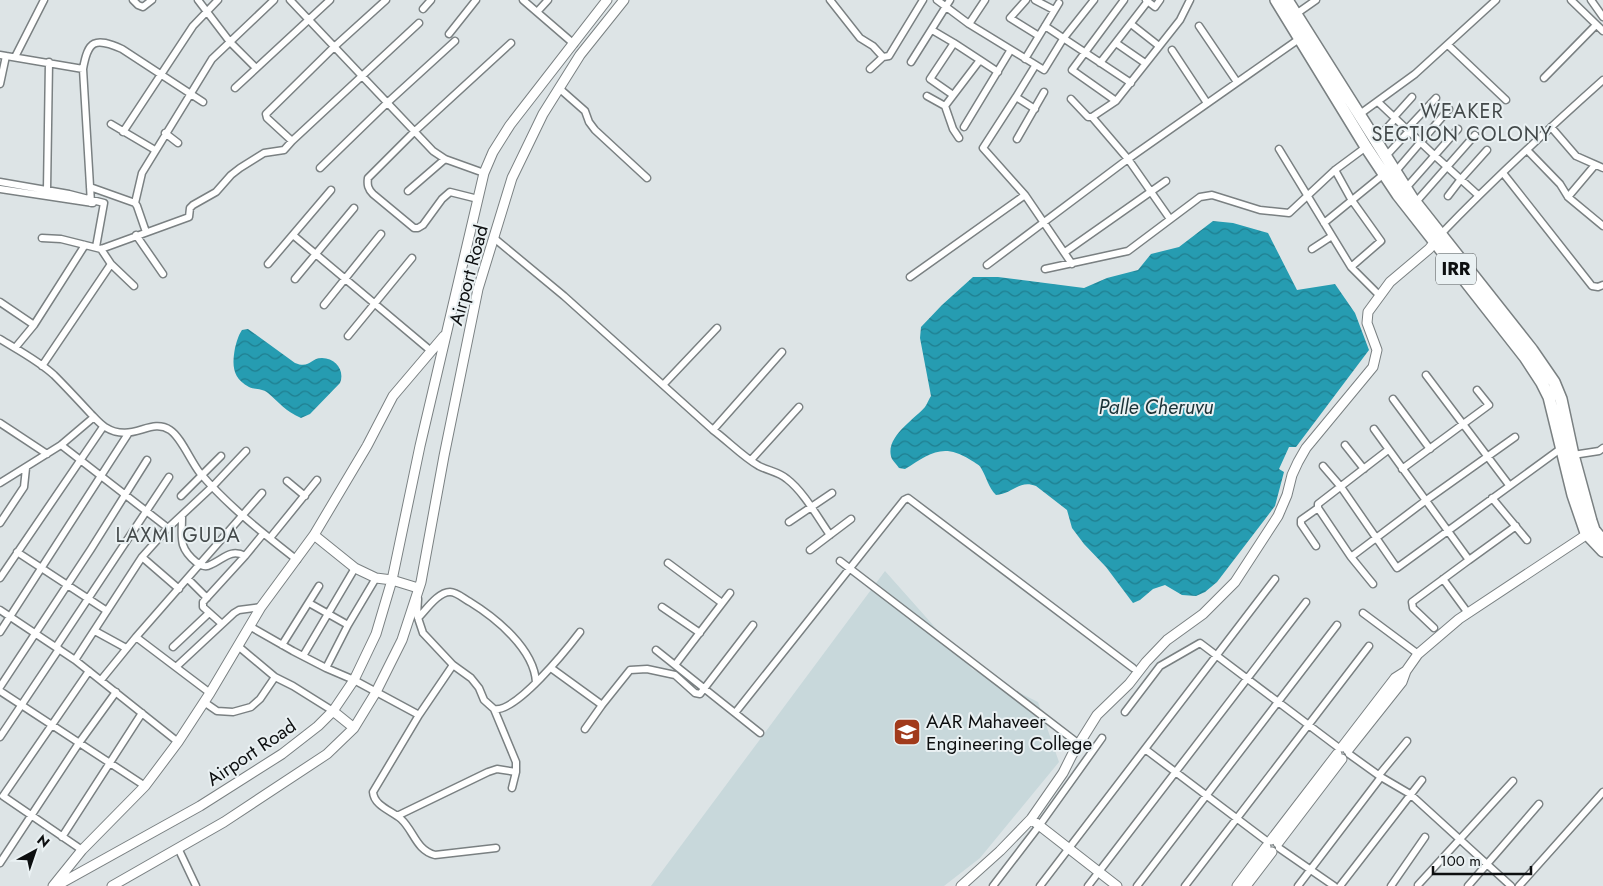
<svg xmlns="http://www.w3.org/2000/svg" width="1603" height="886" font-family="Jost,sans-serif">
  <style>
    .built { fill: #c8d8db }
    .water { fill: url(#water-waves) }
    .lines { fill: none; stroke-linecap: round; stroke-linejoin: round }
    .street-casing { stroke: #7a8082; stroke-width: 9 }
    .secondary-casing { stroke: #7a8082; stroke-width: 11 }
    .highway-casing { stroke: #7a8082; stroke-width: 14 }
    .street { stroke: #fff; stroke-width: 6 }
    .secondary { stroke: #fff; stroke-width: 9 }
    .highway { stroke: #fff; stroke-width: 11 }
    .labels { text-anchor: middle; stroke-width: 4; stroke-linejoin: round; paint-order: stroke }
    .shield { fill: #eaf1f3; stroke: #4f5354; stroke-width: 1 }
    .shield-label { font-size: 18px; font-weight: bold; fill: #0d0f10 }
    .street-label { font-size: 19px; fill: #0d0f10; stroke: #eaf1f3 }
    .poi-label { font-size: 19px; fill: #0d0f10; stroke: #eaf1f3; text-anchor: start }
    .neighbourhood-label { font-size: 20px; letter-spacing: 1px; fill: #444a4b; stroke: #eaf1f3 }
    .water-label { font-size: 20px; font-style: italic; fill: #1a3237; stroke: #eaf1f3 }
  </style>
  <defs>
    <pattern id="water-waves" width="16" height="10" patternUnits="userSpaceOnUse" patternTransform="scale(1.25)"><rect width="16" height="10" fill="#269cb1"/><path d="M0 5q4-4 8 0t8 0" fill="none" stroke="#1f7e8f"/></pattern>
  </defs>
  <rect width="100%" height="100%" fill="#dde4e6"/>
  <path class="built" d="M885,571l87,98 66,33 21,60 -79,96 -36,28h-293z"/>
  <path class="water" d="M1213,221l20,2 35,10 29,57 38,-6 20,29 14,37 -73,97h-7l-10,22 5,3 -9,34 -58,76 -12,10 -9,4 -14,-1 -17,-10 -12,4 -13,11 -7,3 -27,-36 -22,-23 -12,-16 -5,-18 -31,-24c-17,-7 -23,8 -40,9 -8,-8 -9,-17 -15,-27 -2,-4 -8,-6 -12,-9 -27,-17 -41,-4 -64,10l-6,-1c-2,-3 -5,-6 -7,-9 -9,-21 23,-40 33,-52 2,-3 4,-8 6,-11l-11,-58 1,-11 21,-22 31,-28h25l86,11 23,-10 31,-8 13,-16 28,-7z
    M248,329l47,34c15,6 15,-5 27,-5 14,0 23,13 18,25l-30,31 -9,4c-16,-7 -21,-15 -33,-25 -6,-5 -13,-3 -19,-6 -17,-9 -17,-22 -14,-39 2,-7 3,-12 7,-18z"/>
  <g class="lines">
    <g class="street-casing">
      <path id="street" d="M133,0l5,5 5,2 9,-7
        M198,0l32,42 26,26
        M290,0l143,151 12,8 39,14
        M386,0l-52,47 -68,67 1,4 25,23 127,-118
        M523,0l51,44
        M830,0l30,38 13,8 10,11 6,-1 34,-56
        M937,0l32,24 75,46 19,-31 31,-39
        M1026,0l-16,18 29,18
        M1035,0l19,10
        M1146,0l9,7 5,-7
        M1190,0l-10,20 -64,81 -24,16 36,42 171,-120
        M1571,0l32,31
        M1591,0l12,17
        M423,9l8,-9
        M537,12l11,-12
        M1296,14l20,-14
        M969,24l16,-24
        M1131,24l28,22
        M1045,26l86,57
        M1199,26l38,56
        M932,30l22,13 -24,36 23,16
        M449,34l27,-34
        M1116,43l29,20
        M1448,45l58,55
        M1172,50l35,53
        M0,55l83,14
        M15,57l29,-57
        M1025,59l34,-56
        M980,60l18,12
        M911,62l39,-62
        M1100,63l48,-62
        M870,69l13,-12
        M1544,78l52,-53
        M0,84l6,-28
        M235,88l95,-88
        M560,89l25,22 4,11 6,8 52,48
        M927,96l18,10 8,23 6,9
        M1016,97l19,-31
        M1071,99l17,18h4
        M1116,101l-44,-31 52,-70
        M1378,102l56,53 44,40
        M945,106l35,-46 -26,-17
        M1035,109l-19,-12 -33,51 42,47 47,69
        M1360,114l55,-40 81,-74
        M1394,117l18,-20
        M111,124l44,26
        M964,127l46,-76
        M1551,127l25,29 27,12
        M1407,129l29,-31
        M123,132l70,-106 25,-26
        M165,133l13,10
        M1017,139l27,-47
        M1376,140l19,-21
        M1279,149l72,118 30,-26 -30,-42 -16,-29
        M1527,150l33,34 8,13 35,29
        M1386,156l23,-25
        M320,168l67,-65 68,-62
        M1396,171l53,-62
        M1503,173l89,113 6,1 5,-2
        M0,182l69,12 35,9 -8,44
        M90,187l45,16 2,3 9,26
        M1406,188l52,-59
        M0,189l93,14
        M47,190l2,-128
        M408,191l37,-32
        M1448,196l13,-17 26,-29
        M1568,197l27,-32
        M478,199l-28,-7 -8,7 -19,26 -5,3h-4l-41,-34c-5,-5 -6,-9 -5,-16l47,-47 96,-88
        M1416,202l59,-67
        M91,203l-8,-134c5,-29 12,-32 39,-20l81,53
        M135,203l7,-30 70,-114 62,-59
        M1324,223l60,-49
        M136,235l27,39
        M293,235l138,116
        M1440,235c52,-54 107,-105 163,-155
        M42,238l19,1 40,10 88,-32 1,-9 3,-3 23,-13 15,-17 9,-7 24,-15 20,-3 8,-9
        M494,238l70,58 99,89 54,-57
        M101,249l10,15 23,22
        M1312,249l20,-13
        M1065,252l101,-71
        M268,264l63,-74
        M987,265l141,-106 42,60
        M1351,267l28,28
        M1045,269l83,-18 72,-54 12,-2 48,15 29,3 46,-43 31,-23
        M910,277l115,-82
        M295,279l59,-71
        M0,302l34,23
        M324,305l57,-71
        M348,336l64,-78
        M0,339c18,11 39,22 54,36 13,13 25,26 37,39 4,4 9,10 14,13 27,17 45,-10 65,3 11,7 21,32 30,43 29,34 63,60 97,87
        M15,348l19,-23 51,-80
        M42,366l69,-102
        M1426,375l83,110
        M663,385l50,45 69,-78
        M1393,399l37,50
        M0,423l47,31
        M1374,429l95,131 -57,42 1,6 21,20
        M713,430c15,11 30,27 46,36 10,5 20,6 28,13 17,13 31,39 43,56
        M61,445l107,83
        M1345,445l19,24
        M1571,453l2,2 26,-4 4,-3
        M751,460l48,-53
        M1323,466l18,21 56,81 166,-121
        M1402,469l87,-64 -12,-15
        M287,481l18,15
        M0,483l61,-38 33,-28
        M181,496l40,-40
        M1492,498l35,42
        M182,517c0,21 -4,30 14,45 4,3 9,6 14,3 13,-5 20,-17 35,-9
        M789,522l43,-29
        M0,523l24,-36 2,-19
        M270,538l47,-58
        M1316,546l-15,-22v-4l17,-12
        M810,550l41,-31
        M17,552l90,59
        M142,557l37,32
        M1351,557l-33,-49v-4l70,-54
        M1469,560l47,-34
        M840,561l239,183
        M668,563l54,40
        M0,578l103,-151
        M188,579l19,19
        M1443,579l25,34
        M1373,584l-22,-27 74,-56 90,-64
        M418,599l-1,16 6,18 30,32 18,13 8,10 5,12 10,9 22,53v10l-4,16
        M309,603l39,22
        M662,607l38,26
        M0,610l75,50 103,82
        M1363,613l55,41
        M418,618c8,-8 20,-26 32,-26 7,0 14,7 20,10 26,16 64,47 66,80
        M222,624l-19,-17v-5l42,-46 18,-22
        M251,627l42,24 33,17 28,12 65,35
        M95,631l31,17
        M0,632l128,-198
        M136,637l74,56
        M282,645l37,-59
        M238,646l37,31 18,9 40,25
        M56,647l113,-170
        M173,647l36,-34
        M656,650l104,83
        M303,656l52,-88
        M75,660l67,-103 26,-29 45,-42 33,-35
        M453,665l-34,50 -46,77c1,14 19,19 28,27 13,12 15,31 34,36l61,-7
        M675,665l55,-72
        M176,667l58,-54 5,-3 22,-3
        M326,668l22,-43 28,-47
        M551,668l51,37
        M101,680l35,-43 126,-144
        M0,687l91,-138 56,-89
        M0,691l145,95
        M204,702l13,9 16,1 18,-5 9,-8 15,-22
        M494,709c22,4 73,-60 86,-77
        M1125,712l35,-46 40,-23 139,105
        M735,713l169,-213 4,-2 225,170
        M585,729l17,-24 28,-35 17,-1 28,6 20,18 5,1 53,-69
        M0,737l59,-88
        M1145,749l123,93
        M1379,775l28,-34
        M1381,777l29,17 101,92
        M397,816l91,-44 9,-3 19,3
        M62,837l80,-124
        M178,848l18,38
        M1279,848l55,38
        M82,850l-79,-54 86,-125
        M0,863l79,-120 37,-51
        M1418,885l95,-104
        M993,886l46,-60 63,-88
        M1040,886l235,-307
        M1088,886l218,-284
        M1137,886l200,-261
        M1185,886l184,-240
        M1298,886l83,-109 -32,-23
        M1340,886l82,-106
        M1391,886l34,-49
        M1468,886l71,-82
        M1519,886l84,-94"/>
    </g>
    <g class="secondary-casing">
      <path id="secondary" d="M314,535l41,33 21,10 16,2 26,8
        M333,711l21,17
        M1342,747l53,-69 11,-7
        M1348,750l54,-68 4,-11 12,-17 41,-35 133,-88
        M1031,819l86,67
        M1271,840l66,-86
        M1278,843l64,-84
        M53,886l29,-36 63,-64 33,-44 32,-49 51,-86 53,-72 53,-89 26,-50 51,-60
        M56,886l144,-80 82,-52 36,-28 15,-15 21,-31 22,-46 16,-54 28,-134 64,-273 9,-21 17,-27 97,-125
        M112,886l112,-64 103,-68 27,-26 22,-36 26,-52 19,-58 23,-126 34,-167 34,-111 31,-64 37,-59 44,-55
        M961,886l39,-35 31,-32 32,-46 9,-18 25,-40 32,-31 17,-22 21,-22 36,-26 32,-32 43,-66 9,-21 5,-20 6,-13 8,-14 67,-81 4,-17 -10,-27 1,-11 22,-30 39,-33 10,-12
        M1237,886l29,-39
        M1246,886l26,-34"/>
    </g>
    <g class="highway-casing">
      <path id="highway" d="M1276,0l90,147 32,48 127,162 17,26 7,14 24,98 13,38 17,18
        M1287,0l125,198 120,152 22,32 7,17 12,56 18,66 3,9 9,11"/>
    </g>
    <use href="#street" class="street"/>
    <use href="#secondary" class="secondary"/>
    <use href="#highway" class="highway"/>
  </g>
  <defs>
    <g id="university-square" transform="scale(1.4375)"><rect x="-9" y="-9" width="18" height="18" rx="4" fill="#a13a1b" stroke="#eaf1f3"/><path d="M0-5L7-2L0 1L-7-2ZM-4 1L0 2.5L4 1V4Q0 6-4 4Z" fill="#fff"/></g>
  </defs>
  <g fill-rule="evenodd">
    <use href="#university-square" x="907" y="732"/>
  </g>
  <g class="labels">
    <rect class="shield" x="1436" y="253.5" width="40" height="31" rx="4"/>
    <g class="shield-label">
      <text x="1456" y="275">IRR</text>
    </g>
    <g class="street-label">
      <text transform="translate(468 275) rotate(-75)" y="7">Airport Road</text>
      <text transform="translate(251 752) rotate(-34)" y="7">Airport Road</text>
    </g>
    <g class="poi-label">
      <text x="926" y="728">AAR Mahaveer<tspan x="926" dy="22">Engineering College</tspan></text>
    </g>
    <g class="neighbourhood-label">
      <text x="1462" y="118">WEAKER<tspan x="1462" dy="23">SECTION COLONY</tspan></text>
      <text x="178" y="542">LAXMI GUDA</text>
    </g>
    <g class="water-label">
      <text x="1156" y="414">Palle Cheruvu</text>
    </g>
  </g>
  <g transform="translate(35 851) rotate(40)" stroke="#eaf1f3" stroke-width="4" paint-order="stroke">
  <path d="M0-4L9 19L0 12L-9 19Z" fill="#0d0f10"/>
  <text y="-8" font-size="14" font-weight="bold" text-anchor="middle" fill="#0d0f10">N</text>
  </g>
  <path d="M1433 866v8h98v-8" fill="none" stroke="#0d0f10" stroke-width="2.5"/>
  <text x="1440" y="866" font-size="15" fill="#0d0f10" stroke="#eaf1f3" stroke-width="4" paint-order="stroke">100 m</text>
</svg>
